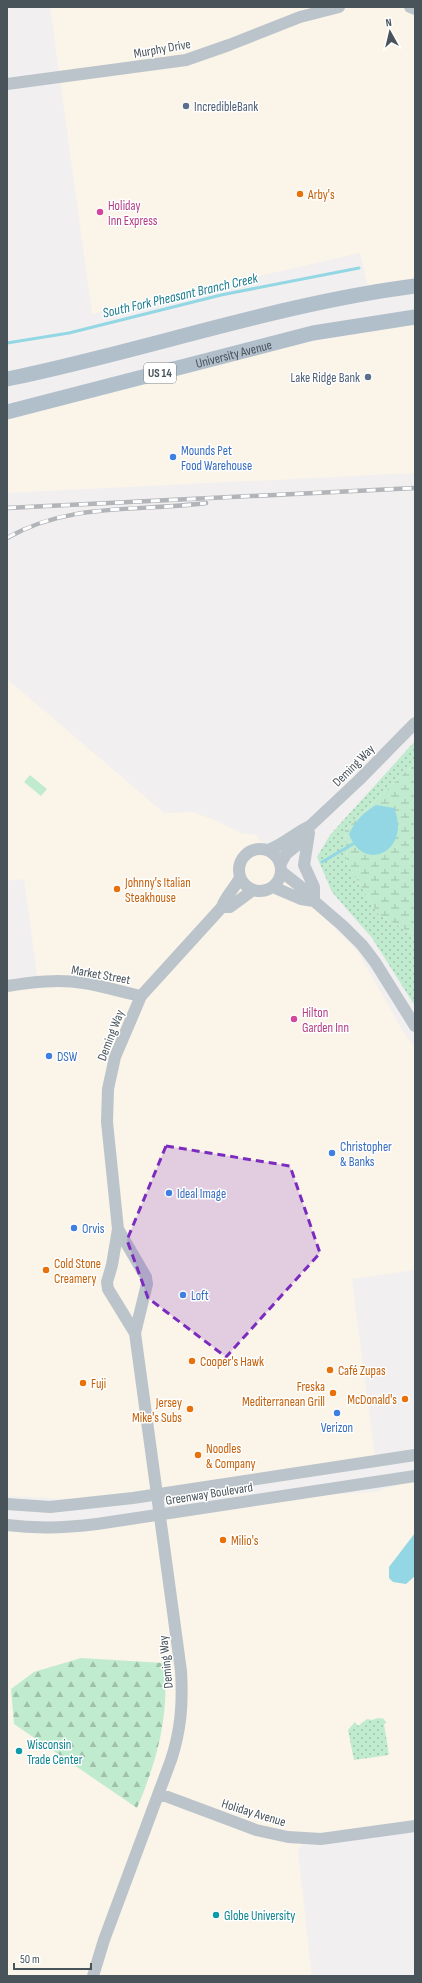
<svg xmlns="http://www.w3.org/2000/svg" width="422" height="1983" font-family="'Sofia Sans Condensed',sans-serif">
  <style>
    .commercial { fill: #faf4e9 }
    .grass { fill: url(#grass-dots) }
    .forest { fill: url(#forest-firs) }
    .wetland { fill: url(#wetland-marsh) }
    .garden { fill: #c1ebcf }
    .water { fill: #92d7e3 }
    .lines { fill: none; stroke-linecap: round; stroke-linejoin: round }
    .stream { stroke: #92d7e3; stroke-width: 3 }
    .minor { stroke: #bbc4ca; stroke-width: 12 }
    .major { stroke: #b1bfcb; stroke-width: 15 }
    .rail-casing { stroke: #b1b4b8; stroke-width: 4.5 }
    .rail { stroke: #fff; stroke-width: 3; stroke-dasharray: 9; stroke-linecap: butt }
    .marked { fill: #7b2cbf; fill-opacity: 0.2; stroke: #7b2cbf; stroke-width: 3; stroke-dasharray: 8 5; stroke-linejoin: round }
    .service-dot { fill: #5c6f8a; stroke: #fff; stroke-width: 1.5 }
    .food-dot { fill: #e8710a; stroke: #fff; stroke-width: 1.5 }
    .hotel-dot { fill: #d1479c; stroke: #fff; stroke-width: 1.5 }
    .shop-dot { fill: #3f7fe0; stroke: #fff; stroke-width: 1.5 }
    .culture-dot { fill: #0f9aa8; stroke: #fff; stroke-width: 1.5 }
    .labels { text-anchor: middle; stroke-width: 3; stroke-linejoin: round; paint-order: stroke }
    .shield { fill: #fff; stroke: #7f878c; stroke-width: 1 }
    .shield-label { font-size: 12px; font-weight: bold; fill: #48535a }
    .street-label { font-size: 13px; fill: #48535a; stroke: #fff }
    .service-label { font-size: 13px; fill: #4e5e75; stroke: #fff; text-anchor: start }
    .food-label { font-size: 13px; fill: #c56008; stroke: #fff; text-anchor: start }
    .hotel-label { font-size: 13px; fill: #b23c85; stroke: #fff; text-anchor: start }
    .shop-label { font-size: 13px; fill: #366cbe; stroke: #fff; text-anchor: start }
    .culture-label { font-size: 13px; fill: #0d838f; stroke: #fff; text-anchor: start }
    .water-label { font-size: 14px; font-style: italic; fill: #197c8e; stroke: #fff }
  </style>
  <defs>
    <pattern id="grass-dots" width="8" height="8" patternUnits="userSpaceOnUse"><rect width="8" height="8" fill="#c1ebcf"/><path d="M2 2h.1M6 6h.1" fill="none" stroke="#9fc1ab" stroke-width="1.8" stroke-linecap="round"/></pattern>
    <pattern id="forest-firs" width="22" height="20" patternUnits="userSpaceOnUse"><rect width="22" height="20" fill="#c1ebcf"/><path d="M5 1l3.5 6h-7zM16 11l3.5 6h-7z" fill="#9fc1ab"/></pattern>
    <pattern id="wetland-marsh" width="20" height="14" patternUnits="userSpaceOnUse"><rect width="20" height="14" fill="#c1ebcf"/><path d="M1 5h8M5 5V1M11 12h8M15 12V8" fill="none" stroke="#9fc1ab"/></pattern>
  </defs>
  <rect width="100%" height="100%" fill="#f1efef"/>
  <path class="commercial" d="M50,7h365v279l-46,7 -9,-40 -268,61z
    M415,317v156l-408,20v-81z
    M7,679l157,134 28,-1 23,8 26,13 15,2 66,80 36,37 48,84 9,11v223l-63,9 23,178 -264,39 -48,3 -56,-3v-511l31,-3 -14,-103 -17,2z
    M415,1480v346l-109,13 -8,11 14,126h-305v-451l24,3 293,-38 15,4 35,-2z"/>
  <path class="grass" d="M415,741v22l-70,67 2,34 32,51 36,20v71l-43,-68 -40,-46 -15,-35 13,-22z
    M378,1718l6,1 2,4 -2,1 5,31 -35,5 -6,-30 7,-8 3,4 9,-7 5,1z"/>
  <path class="forest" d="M81,1658l83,5c6,51 -7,98 -27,145l-123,-84 -3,-35 23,-17z"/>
  <path class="wetland" d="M415,763v172l-36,-20 -32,-51 -2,-34z"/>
  <path class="garden" d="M30,775l17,14 -6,7 -17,-14z"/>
  <path class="water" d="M376,805l18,3c18,42 -30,67 -45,26 6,-13 15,-22 27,-29z
    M415,1533v43l-9,8 -13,-2 -4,-4v-11z"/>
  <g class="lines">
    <path class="stream" d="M7,343l62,-10 152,-38 138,-27
      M322,862l31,-18"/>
    <path class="minor" d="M410,7l5,2
      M7,84l179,-24 43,-15 71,-28 39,-10
      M309,833l-5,32 10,22v14
      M239 870a21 21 0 1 1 42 0a21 21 0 1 1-42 0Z
      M268,850c15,-5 27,-17 42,-24
      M281,863l5,-9 16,-13 8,-15 49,-46 56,-57
      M282,872l24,19 8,10 29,25 19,19 13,17 40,64
      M273,887l28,12 13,2
      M222,907h8l23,-17
      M7,986c26,-4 51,-7 77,-3 19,3 38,9 57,13
      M135,1333l-27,-44 -1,-7 5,-17 6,-36 -11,-107 1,-33 7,-32 26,-61 81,-89c2,-8 13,-20 18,-29
      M7,1504l43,3 83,-9 282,-43
      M7,1525c31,4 59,3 90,-1l318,-48
      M160,1794l96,36 32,7 33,2 94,-13
      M93,1976l11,-36 67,-180c10,-30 12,-57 10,-89l-46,-338 12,-49 -1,-7 -28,-48"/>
    <g class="major">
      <path d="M7,379c137,-28 269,-75 408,-93"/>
      <path id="s1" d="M7,412l306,-79 102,-16"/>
    </g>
    <g class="rail-casing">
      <path id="rail" d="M7,508l408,-20
        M7,538c63,-36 130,-26 199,-35"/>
    </g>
    <use href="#rail" class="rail"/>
  </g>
  <path class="marked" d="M166,1146l124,20 30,87 -94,104 -78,-59 -21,-58z"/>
  <g class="service-dot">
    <circle cx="186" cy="106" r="4"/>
    <circle cx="368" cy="377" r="4"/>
  </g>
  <g class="food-dot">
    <circle cx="300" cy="194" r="4"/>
    <circle cx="117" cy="889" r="4"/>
    <circle cx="46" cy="1270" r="4"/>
    <circle cx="192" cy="1361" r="4"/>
    <circle cx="330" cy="1370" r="4"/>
    <circle cx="83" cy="1383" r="4"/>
    <circle cx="333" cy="1393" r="4"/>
    <circle cx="405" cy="1399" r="4"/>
    <circle cx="190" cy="1409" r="4"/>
    <circle cx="198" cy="1455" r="4"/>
    <circle cx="223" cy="1540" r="4"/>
  </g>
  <g class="hotel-dot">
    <circle cx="100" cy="212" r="4"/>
    <circle cx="294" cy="1019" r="4"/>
  </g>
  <g class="shop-dot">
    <circle cx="173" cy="457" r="4"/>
    <circle cx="49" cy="1056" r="4"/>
    <circle cx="332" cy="1153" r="4"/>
    <circle cx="169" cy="1193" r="4"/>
    <circle cx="74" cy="1228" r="4"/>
    <circle cx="183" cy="1295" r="4"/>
    <circle cx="337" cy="1413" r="4"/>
  </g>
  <g class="culture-dot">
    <circle cx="19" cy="1751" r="4"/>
    <circle cx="216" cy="1915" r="4"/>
  </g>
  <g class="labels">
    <rect class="shield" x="144" y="363" width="32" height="20" rx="3"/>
    <g class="shield-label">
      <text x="160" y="377">US 14</text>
    </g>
    <g class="street-label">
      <text transform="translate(162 48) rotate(-10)" y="5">Murphy Drive</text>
      <text dy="5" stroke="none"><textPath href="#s1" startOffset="234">University Avenue</textPath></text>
      <text transform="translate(353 765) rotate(-45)" y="5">Deming Way</text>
      <text transform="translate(101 974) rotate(10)" y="5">Market Street</text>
      <text transform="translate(110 1035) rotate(-69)" y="5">Deming Way</text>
      <text transform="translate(209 1493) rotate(-9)" y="5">Greenway Boulevard</text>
      <text transform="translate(165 1662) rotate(-96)" y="5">Deming Way</text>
      <text transform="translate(254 1812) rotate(17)" y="5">Holiday Avenue</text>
    </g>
    <g class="service-label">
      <text x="194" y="111">IncredibleBank</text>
      <text x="360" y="382" text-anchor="end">Lake Ridge Bank</text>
    </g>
    <g class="food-label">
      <text x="308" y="199">Arby's</text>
      <text x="125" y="887">Johnny's Italian<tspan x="125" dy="15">Steakhouse</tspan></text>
      <text x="54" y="1268">Cold Stone<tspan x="54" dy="15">Creamery</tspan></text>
      <text x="200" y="1366">Cooper's Hawk</text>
      <text x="338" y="1375">Café Zupas</text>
      <text x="91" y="1388">Fuji</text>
      <text x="325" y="1391" text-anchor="end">Freska<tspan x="325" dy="15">Mediterranean Grill</tspan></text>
      <text x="397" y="1404" text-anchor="end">McDonald's</text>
      <text x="182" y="1407" text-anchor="end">Jersey<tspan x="182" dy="15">Mike's Subs</tspan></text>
      <text x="206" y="1453">Noodles<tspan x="206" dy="15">&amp; Company</tspan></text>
      <text x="231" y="1545">Milio's</text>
    </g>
    <g class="hotel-label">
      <text x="108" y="210">Holiday<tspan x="108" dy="15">Inn Express</tspan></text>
      <text x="302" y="1017">Hilton<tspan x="302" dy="15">Garden Inn</tspan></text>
    </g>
    <g class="shop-label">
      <text x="181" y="455">Mounds Pet<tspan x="181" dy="15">Food Warehouse</tspan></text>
      <text x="57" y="1061">DSW</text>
      <text x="340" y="1151">Christopher<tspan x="340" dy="15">&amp; Banks</tspan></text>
      <text x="177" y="1198">Ideal Image</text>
      <text x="82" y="1233">Orvis</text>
      <text x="191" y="1300">Loft</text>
      <text x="337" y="1432" text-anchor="middle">Verizon</text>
    </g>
    <g class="culture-label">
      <text x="27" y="1749">Wisconsin<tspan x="27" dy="15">Trade Center</tspan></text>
      <text x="224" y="1920">Globe University</text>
    </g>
    <g class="water-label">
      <text transform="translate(180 295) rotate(-13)" y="5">South Fork Pheasant Branch Creek</text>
    </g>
  </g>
  <rect width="422" height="1983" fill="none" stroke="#48535a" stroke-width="16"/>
  <g transform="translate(390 32) rotate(352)" stroke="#ffffff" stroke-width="3" paint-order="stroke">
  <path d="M0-3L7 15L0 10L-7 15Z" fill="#48535a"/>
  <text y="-6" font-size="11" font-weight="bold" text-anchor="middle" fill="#48535a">N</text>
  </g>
  <path d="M14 1963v6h77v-6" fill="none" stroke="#48535a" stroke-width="2"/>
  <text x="20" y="1963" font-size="12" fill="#48535a" stroke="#ffffff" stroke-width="3" paint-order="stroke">50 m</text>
</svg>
